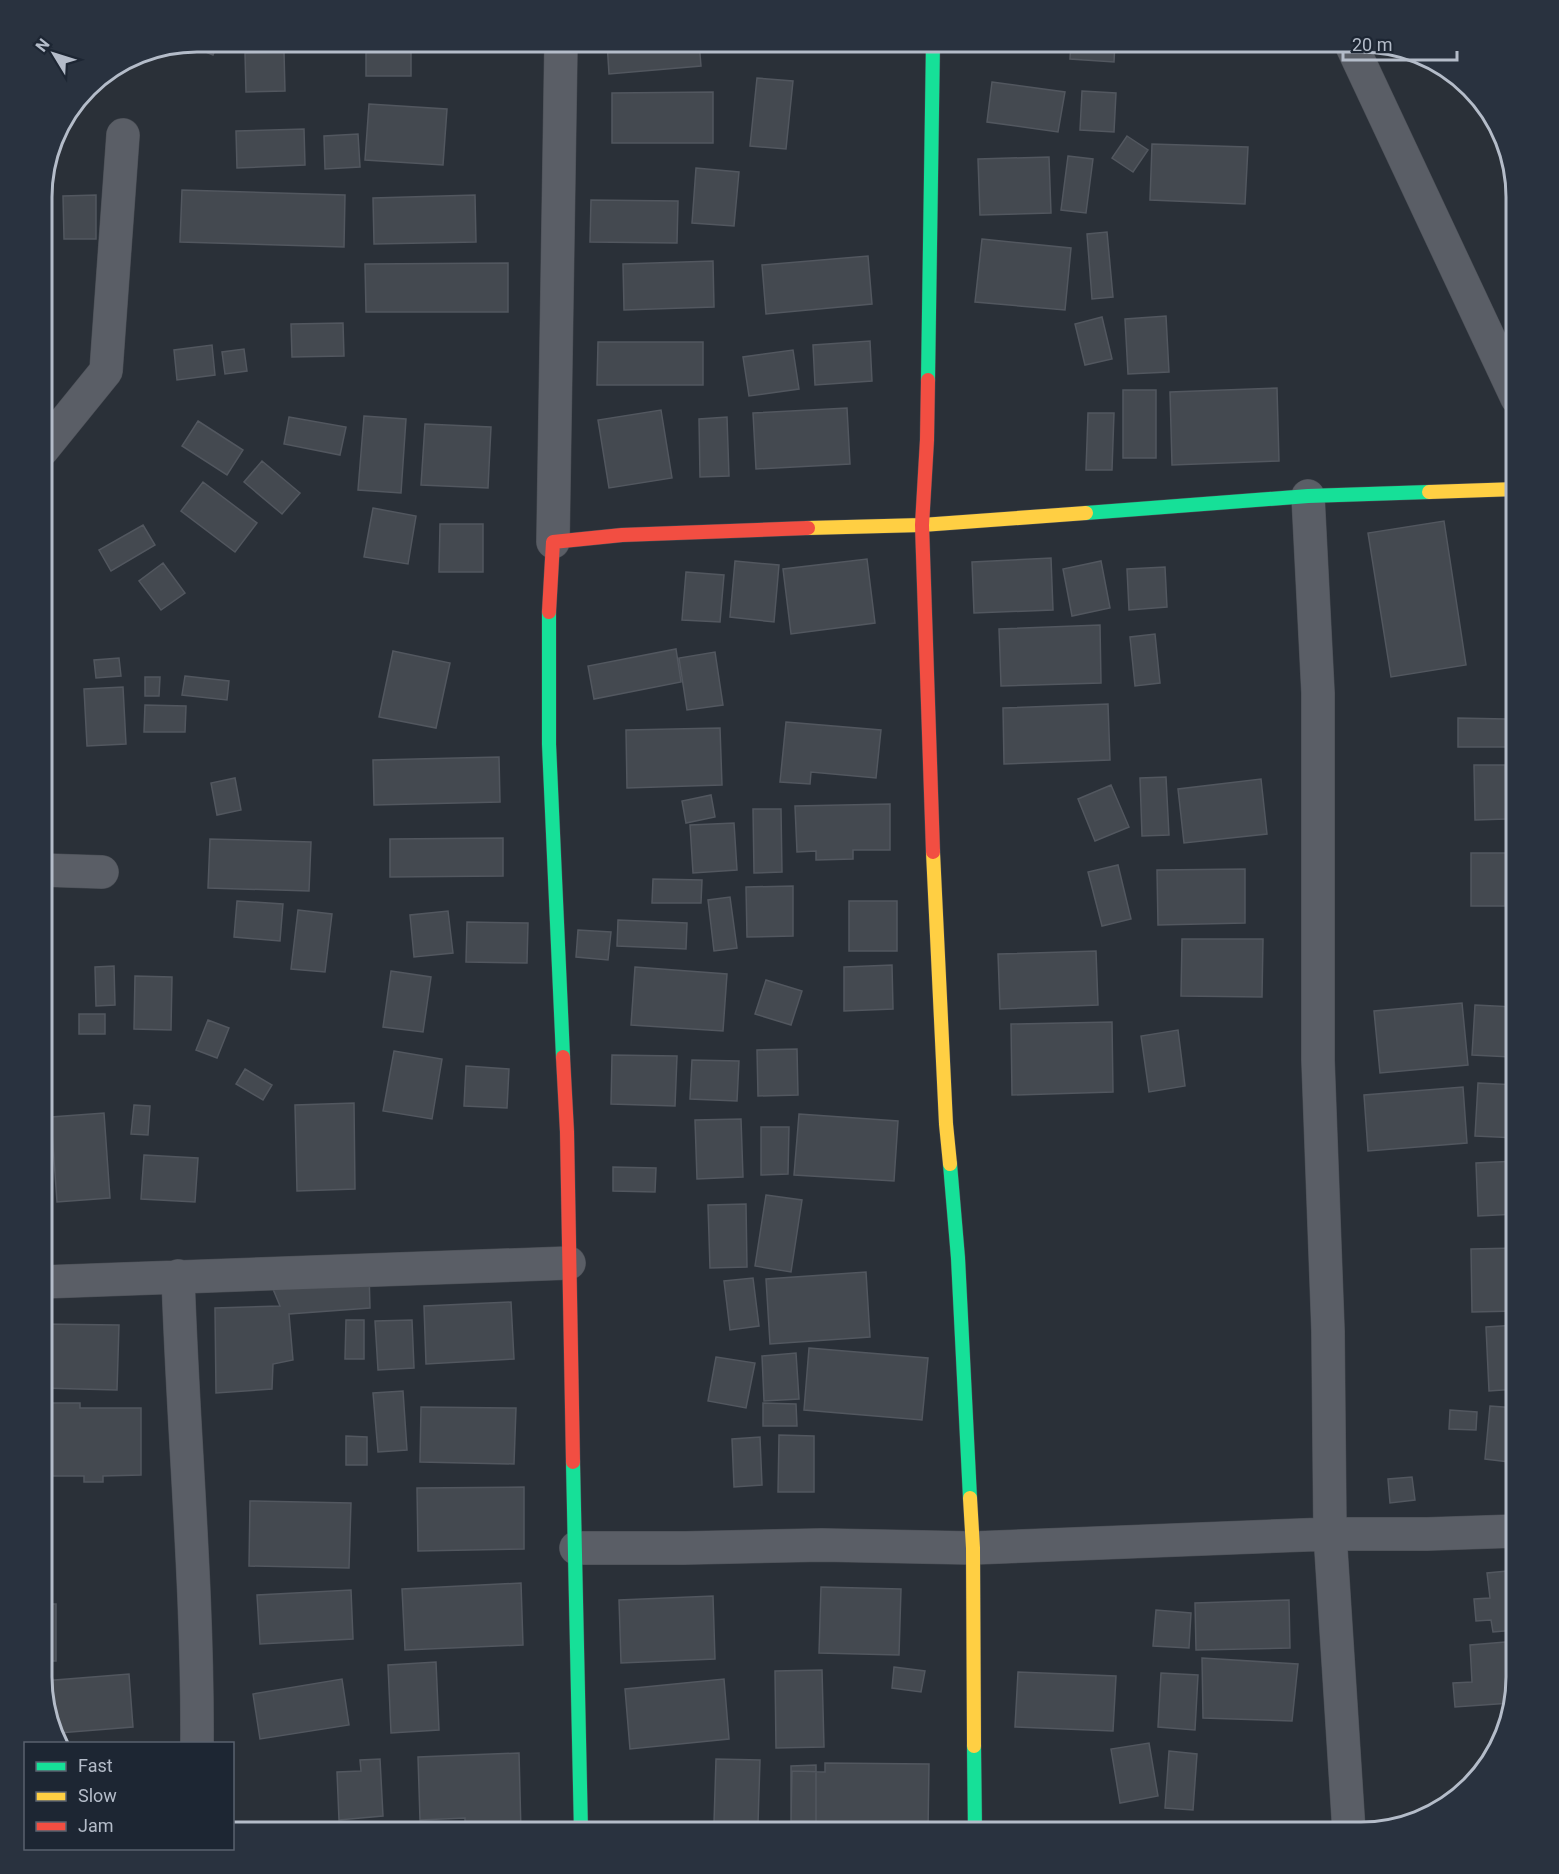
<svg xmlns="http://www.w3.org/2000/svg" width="1559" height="1874" font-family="Roboto,sans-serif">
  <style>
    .building { fill: #444950; stroke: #52575f; stroke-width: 1.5 }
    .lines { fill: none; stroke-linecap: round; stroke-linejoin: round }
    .street-casing { stroke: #484c53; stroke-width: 34 }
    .fast-casing { stroke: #484c53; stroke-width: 15 }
    .slow-casing { stroke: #484c53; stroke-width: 15 }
    .jam-casing { stroke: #484c53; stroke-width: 15 }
    .street { stroke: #5a5e66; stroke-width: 33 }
    .fast { stroke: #16e098; stroke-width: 14 }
    .slow { stroke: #ffcf43; stroke-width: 14 }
    .jam { stroke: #f24e42; stroke-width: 14 }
    .rim { fill: none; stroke: #b4bcc9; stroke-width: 3 }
  </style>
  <rect width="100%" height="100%" fill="#2a3038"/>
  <path class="building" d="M198,42h20l-5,13 -27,-11z
    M366,42h45v34h-45z
    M607,42h92l2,24 -92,8z
    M719,42h22v4l-23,-1z
    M1071,42h44l-1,20 -44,-3z
    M284,52l1,39 -39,1 -1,-39z
    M757,78l36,3 -7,68 -36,-3z
    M992,82l73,10 -7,40 -71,-10z
    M1082,91l34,2 -2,39 -34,-2z
    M713,92v51h-101v-50z
    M369,104l78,5 -4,56 -78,-5z
    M304,129l1,36 -68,3 -1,-37z
    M358,134l2,33 -35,2 -1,-33z
    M1127,136l21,14 -15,22 -21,-14z
    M1152,144l96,3 -3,57 -95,-4z
    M1068,156l25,3 -7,54 -25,-3z
    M1049,157l2,56 -71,2 -2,-56z
    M696,168l43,4 -5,54 -42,-3z
    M182,190l163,5 -1,52 -164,-5z
    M96,195v44h-32l-1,-43z
    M475,195l1,47 -102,2 -1,-46z
    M591,200l87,1 -1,42 -87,-1z
    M1107,232l6,65 -21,2 -5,-65z
    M982,239l89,9 -6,62 -90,-8z
    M42,248h2v39h-2z
    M868,256l4,48 -106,10 -4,-49z
    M713,261l1,46 -90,3 -1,-46z
    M508,263v49h-142l-1,-48z
    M1166,316l3,56 -41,2 -3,-55z
    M1102,317l10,42 -27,6 -10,-41z
    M343,323l1,33 -52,1 -1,-33z
    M870,341l2,40 -57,4 -2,-40z
    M598,342h105v43h-106z
    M212,345l3,30 -38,5 -3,-30z
    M244,349l3,22 -22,3 -3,-22z
    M793,350l6,39 -50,7 -6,-39z
    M1277,388l2,73 -107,4 -2,-73z
    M1123,390h33v68h-33z
    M847,408l3,56 -94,5 -3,-56z
    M661,410l11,68 -63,10 -11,-68z
    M1088,413h26l-2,57h-26z
    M364,416l42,3 -5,74 -43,-3z
    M289,417l57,10 -6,28 -56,-11z
    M727,417l2,59 -29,1 -1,-58z
    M198,421l45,29 -16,25 -45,-29z
    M425,424l66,3 -3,61 -67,-3z
    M262,461l38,32 -18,21 -38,-32z
    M203,482l54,41 -22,29 -54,-41z
    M373,508l43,8 -8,48 -44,-7z
    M1444,521l22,144 -75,12 -23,-144z
    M440,524h43v48h-44z
    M143,525l12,20 -44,26 -12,-21z
    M1051,558l2,52 -79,3 -2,-51z
    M867,559l8,64 -84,11 -8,-65z
    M735,561l44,4 -5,57 -44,-5z
    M1101,561l9,47 -38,8 -9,-47z
    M163,563l22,30 -24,17 -22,-29z
    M1165,567l2,40 -38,3 -2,-41z
    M686,572l38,3 -4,47 -38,-2z
    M1100,625l1,58 -100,3 -2,-57z
    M1155,634l5,49 -25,3 -5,-49z
    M676,649l5,33 -87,17 -6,-33z
    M393,651l57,12 -14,65 -57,-11z
    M715,652l8,53 -36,5 -8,-52z
    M119,658l2,18 -25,2 -2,-18z
    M185,676l44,5 -2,19 -45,-5z
    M145,677h15l-1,19h-14z
    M123,687l3,57 -39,2 -3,-57z
    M1108,704l2,56 -106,4 -1,-56z
    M145,705l41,1 -1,26h-41z
    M1458,718l48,1v28h-48z
    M786,722l95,8 -5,48 -65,-6 -1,12 -30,-2z
    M720,728l2,57 -95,3 -1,-58z
    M499,757l1,45 -126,3 -1,-45z
    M1474,765h31l1,54 -31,1z
    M1166,777l3,58 -27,1 -2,-58z
    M235,778l6,32 -24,5 -6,-32z
    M1261,779l6,55 -83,9 -6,-54z
    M1111,785l18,42 -34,14 -17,-42z
    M711,795l4,22 -29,6 -4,-22z
    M890,804v46h-37v9l-37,1v-9l-19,1 -2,-46z
    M753,809h28l1,63 -28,1z
    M734,823l3,47 -44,3 -3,-48z
    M503,838v38l-113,1v-38z
    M210,839l101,3 -2,49 -101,-3z
    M1471,853h35l-1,53h-34z
    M1118,865l13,54 -29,7 -14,-54z
    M1245,869v54l-87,2 -1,-55z
    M653,879l49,1 -1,23h-49z
    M793,886v50l-46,1 -1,-50z
    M730,897l7,51 -23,3 -6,-51z
    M237,901l46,3 -3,37 -46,-4z
    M849,901h48v50h-48z
    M298,910l34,4 -7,58 -34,-3z
    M448,911l5,42 -39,4 -4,-42z
    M618,920l69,3 -1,26 -69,-3z
    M467,922l61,1 -1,40 -61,-1z
    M578,930l33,2 -3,28 -32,-3z
    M1182,939h81l-1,58 -81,-1z
    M1096,951l2,54 -98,4 -2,-55z
    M892,965l1,44 -49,2v-44z
    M114,966l1,39 -19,1 -1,-39z
    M635,967l92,7 -4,57 -92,-6z
    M391,971l40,6 -8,55 -40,-5z
    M135,976l37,1 -1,53 -37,-1z
    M766,980l36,11 -11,34 -36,-11z
    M1462,1003l6,62 -88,8 -6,-62z
    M1475,1005l39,2 -3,50 -39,-2z
    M79,1014h26v20h-26z
    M208,1020l21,8 -12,30 -21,-8z
    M1112,1022l1,70 -101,3 -1,-71z
    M1178,1030l7,56 -36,6 -8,-56z
    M797,1049l1,46 -40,1 -1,-46z
    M394,1051l48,8 -10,60 -49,-8z
    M612,1055l65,1 -2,50 -64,-2z
    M692,1060l47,1 -2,40 -47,-2z
    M466,1066l43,3 -2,39 -43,-2z
    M245,1069l27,16 -9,15 -27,-16z
    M1478,1083l39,2v53l-42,-2z
    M1463,1087l4,56 -99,8 -4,-56z
    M354,1103l1,86 -58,2 -2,-86z
    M134,1105l16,1 -2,29 -17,-1z
    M104,1113l6,85 -53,4 -6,-85z
    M799,1114l99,7 -4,60 -100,-6z
    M741,1119l2,58 -46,2 -2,-59z
    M761,1127h28l-1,47 -27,1z
    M144,1155l54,3 -3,44 -54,-3z
    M1517,1161v53l-39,2 -2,-53z
    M613,1167l43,1 -1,24 -42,-1z
    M766,1195l36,5 -11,72 -36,-6z
    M746,1204l1,63 -37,1 -2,-63z
    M1517,1248v63l-45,1 -1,-63z
    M369,1271l1,37 -81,6 4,46 -20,4 -1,25 -56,4 -1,-85 65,-2 -7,-17z
    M866,1272l4,65 -100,7 -4,-65z
    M753,1278l6,48 -29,4 -6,-49z
    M511,1302l3,57 -88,5 -2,-58z
    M346,1320h18v39h-19z
    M412,1320l2,48 -36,2 -3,-49z
    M42,1324l77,1 -2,65 -75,-2z
    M1517,1325v64l-28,2 -3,-64z
    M809,1348l119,10 -6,62 -118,-10z
    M796,1353l3,46 -35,2 -2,-45z
    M716,1357l39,6 -9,45 -38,-7z
    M403,1391l4,59 -29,2 -5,-59z
    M47,1403h33v5h61v67l-38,1v6h-19v-6h-42v-68h6z
    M763,1403l33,1 1,22h-34z
    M1490,1406l27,2v55l-32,-4z
    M421,1407l95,1 -2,56 -94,-2z
    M1450,1410l27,2 -1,18 -27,-1z
    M779,1435l35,1v56h-36z
    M346,1436l21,1v28h-21z
    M760,1437l2,48 -28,2 -2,-48z
    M1412,1477l3,23 -25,3 -2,-24z
    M524,1487v62l-106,2 -1,-63z
    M250,1501l101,2 -2,65 -100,-2z
    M1517,1570v60l-24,2 -2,-12 -15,1 -2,-22 16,-1 -3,-25z
    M521,1583l2,62 -118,5 -3,-61z
    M821,1587l80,2 -2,66 -80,-2z
    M351,1590l2,49 -93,5 -3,-49z
    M713,1596l2,63 -94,4 -2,-63z
    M1289,1600l1,48 -94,2 -1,-47z
    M42,1604h14v57h-14z
    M1156,1610l35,3 -2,35 -36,-2z
    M1517,1641v35l-6,27 -56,4 -2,-24 19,-1 -2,-37z
    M1202,1658l96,6 -6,57 -89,-3z
    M436,1662l3,68 -48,3 -3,-68z
    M894,1667l31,4 -4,21 -29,-4z
    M822,1670l2,77 -48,1 -1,-77z
    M1018,1672l98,4 -3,55 -98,-4z
    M1161,1673l37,2 -3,55 -37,-3z
    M129,1674l4,53 -74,6 -16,-52z
    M342,1679l7,46 -89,14 -7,-45z
    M724,1679l5,60 -99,10 -5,-60z
    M1149,1743l9,53 -38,7 -9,-54z
    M1169,1751l28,3 -4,56 -28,-2z
    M519,1753l2,79h-56v-14l-45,2 -2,-63z
    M380,1759l3,57 -44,4 -2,-48 24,-1 -1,-11z
    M716,1759l44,1 -2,64 -44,-1z
    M825,1763l104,1 -1,68 -96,-1v-9l-41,-1 1,-50 33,1z
    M816,1765v61l-25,-1v-59z
    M1156,1822v10h-34v-8z
    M1173,1825h37v7h-37z"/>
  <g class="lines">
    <g class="street-casing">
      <path id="street" d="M1350,42l167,356
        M42,450l64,-79 17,-236
        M1308,496l10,197v367l10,271 2,203 19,298
        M553,542l8,-500
        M42,870l60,2
        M178,1276c5,156 20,311 19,468
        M42,1282l527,-19
        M576,1548h108l138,-3 151,3 357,-14h97l90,-3"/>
    </g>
    <g class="fast-casing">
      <path id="fast" d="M928,380l5,-338
        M1086,513l222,-17 121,-4
        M549,612v132l14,313
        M950,1164l8,94 12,240
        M573,1462l8,370
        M974,1746l1,86"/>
    </g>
    <g class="slow-casing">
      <path id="slow" d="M1429,492l88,-3
        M808,528l114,-3 164,-12
        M933,852l13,272 4,40
        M970,1498l3,50 1,198"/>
    </g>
    <g class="jam-casing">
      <path id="jam" d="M928,380l-1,60 -5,85 11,327
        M549,612l4,-70 69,-7 186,-7
        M563,1057l4,75 6,330"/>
    </g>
    <use href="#street" class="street"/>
    <use href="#fast" class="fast"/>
    <use href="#slow" class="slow"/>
    <use href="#jam" class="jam"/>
  </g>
  <path d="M0 0H1559V1874H0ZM197 52H1361A145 145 0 0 1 1506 197V1677A145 145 0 0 1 1361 1822H197A145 145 0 0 1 52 1677V197A145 145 0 0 1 197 52Z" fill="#29323f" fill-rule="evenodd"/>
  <path class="rim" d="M197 52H1361A145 145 0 0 1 1506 197V1677A145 145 0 0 1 1361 1822H197A145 145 0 0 1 52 1677V197A145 145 0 0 1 197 52Z"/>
  <rect x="24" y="1742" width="210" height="108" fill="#1d2633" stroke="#59626f" stroke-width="1.5"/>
  <rect x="36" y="1762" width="30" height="9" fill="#16e098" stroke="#59626f" stroke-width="1.5"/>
  <text x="78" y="1772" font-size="18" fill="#b4bcc9">Fast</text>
  <rect x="36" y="1792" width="30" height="9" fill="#ffcf43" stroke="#59626f" stroke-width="1.5"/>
  <text x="78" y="1802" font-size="18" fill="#b4bcc9">Slow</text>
  <rect x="36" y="1822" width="30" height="9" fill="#f24e42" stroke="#59626f" stroke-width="1.5"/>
  <text x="78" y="1832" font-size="18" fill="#b4bcc9">Jam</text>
  <g transform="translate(54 54) rotate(308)" stroke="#1d2633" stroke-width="4.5" paint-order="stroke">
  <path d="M0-4.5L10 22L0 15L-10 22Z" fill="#b4bcc9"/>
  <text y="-9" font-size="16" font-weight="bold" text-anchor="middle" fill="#b4bcc9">N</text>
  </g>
  <path d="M1343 51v9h114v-9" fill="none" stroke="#b4bcc9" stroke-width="3"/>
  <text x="1352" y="51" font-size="18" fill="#b4bcc9" stroke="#1d2633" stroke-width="4.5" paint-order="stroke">20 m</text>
</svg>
